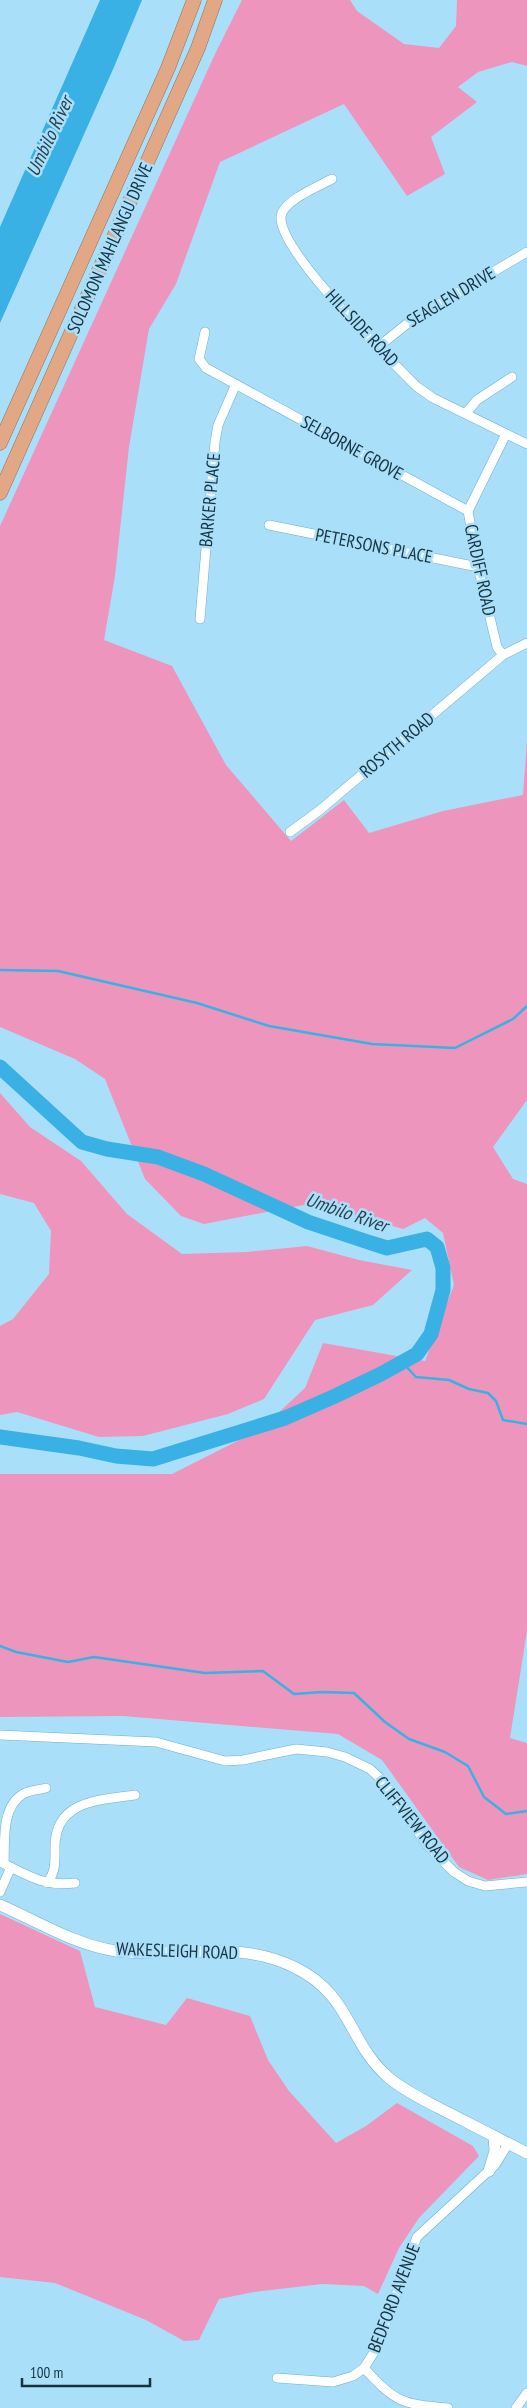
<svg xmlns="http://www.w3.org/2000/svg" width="527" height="2408" font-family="'PT Sans Narrow',sans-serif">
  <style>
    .green { fill: #ee95be }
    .water { fill: #39b1e4 }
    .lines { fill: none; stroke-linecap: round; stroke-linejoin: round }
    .stream { stroke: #39b1e4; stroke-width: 2.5 }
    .river { stroke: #39b1e4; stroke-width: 15 }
    .minor-casing { stroke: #6dafcf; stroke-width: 10 }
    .secondary-casing { stroke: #6dafcf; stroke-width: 12 }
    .trunk-casing { stroke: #96715a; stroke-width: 15 }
    .minor { stroke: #fff; stroke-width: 9 }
    .secondary { stroke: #fff; stroke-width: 11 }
    .trunk { stroke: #e2a886; stroke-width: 14 }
    .labels { text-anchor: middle; stroke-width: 5; stroke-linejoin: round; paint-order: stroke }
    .street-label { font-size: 18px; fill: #17323f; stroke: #aadffa }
    .water-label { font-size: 19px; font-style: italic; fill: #28414e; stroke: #aadffa }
  </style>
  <rect width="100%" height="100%" fill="#aadffa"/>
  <path class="green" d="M242,0h108l7,11 47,33 35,4 17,-22 1,-26h70v66l-15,-4 -34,10 -20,15 19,15 -46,35 14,37 -38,22 -63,-92 -124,58 -44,122 -27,45 -20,118 -14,129 -11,64 68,26 54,99 65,76 53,-41 25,33 74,-22 80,-16 4,-54v359l-34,47 20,32 14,5v447l-17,107 17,5v131l-39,6 -29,-13 -77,-107 -44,-26 -215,-18 -123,1v-243h172l89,-45 44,-41 18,-45 102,18 29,-76 -11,-52 -18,-15 -22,11 -89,-26 -110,21 -23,-8 -36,-37 -40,-100 -30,-20 -75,-32v-501l215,-472z
    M0,1093l30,34 51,34 46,53 55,40 65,-2 60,-6 52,14 53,10 -39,35 -58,15 -51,79 -36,15 -85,22 -44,1 -82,-25 -17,3v-89l13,-7 36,-45 2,-43 -17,-28 -34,-9z
    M0,1914l80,37 15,56 71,18 21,-27 63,18 18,44 21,31 47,52 30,-17 31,-23 76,43 6,10 -60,62 -20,30 -21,46 -14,-8 -42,-2 -68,8 -35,7 -20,41 -15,1 -38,-21 -91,-37 -55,-6z"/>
  <path class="water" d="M100,0h42l-28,67 -114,256v-96z"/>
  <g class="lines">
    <path class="stream" d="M0,970l58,1 139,32 72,23 103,18 83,4 58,-29 14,-13
      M402,1362l14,15 33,3 20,9 19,4 8,8 7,19 24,4
      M0,1646l16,6 52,10 26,-5 111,16 58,-2 31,23 28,-2 32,1 31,29 24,17 36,13 23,14 16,31 22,17 21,-3"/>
    <path class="river" d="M0,1067l82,75 25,7 51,8 46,17 104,48 60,20 19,6 40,-9 10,8 6,21v22l-12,44 -14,20 -36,20 -48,23 -48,21 -132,41 -37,-3 -37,-8 -79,-11"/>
    <g class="minor-casing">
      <path id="minor" d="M332,179c-13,7 -50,22 -51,38 -2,35 108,141 135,169l17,12 94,46
        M205,332l-6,27 7,9 262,143
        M378,347l35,-28 114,-67
        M466,413l11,-13 35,-23
        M506,434l-38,77 10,56 19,80 6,8 24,-12
        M269,525l209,42
        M200,619l15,-177 3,-17 18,-41
        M290,832l30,-22 183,-155
        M0,1735l156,7 69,19 18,-1 53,-11 31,3 18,5 25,12 13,12 44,64 27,27 14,9 17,5 42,-4
        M0,1862c28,13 43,25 75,21
        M4,1864c1,-22 -3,-57 19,-70 7,-4 16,-4 23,-6
        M47,1883c9,-11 8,-22 8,-36 0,-47 45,-47 80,-52
        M0,1892l11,-25
        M364,2368c32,35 38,36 84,40
        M277,2378l56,4 20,-6 11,-8 12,-19 41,-112 78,-72 13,-21
        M516,2408l11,-15"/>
    </g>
    <g class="secondary-casing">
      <path id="secondary" d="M0,1905c37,16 75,40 116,46 60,7 121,-12 178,16 57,27 54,75 94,110 15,13 34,22 51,31 29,15 59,30 88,45
        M489,2171l6,-20 -1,-15"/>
    </g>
    <g class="trunk-casing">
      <path id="trunk" d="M0,443l168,-375 26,-68
        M0,493l198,-445 17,-48"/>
    </g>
    <use href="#minor" class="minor"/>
    <use href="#secondary" class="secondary"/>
    <use href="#trunk" class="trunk"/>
  </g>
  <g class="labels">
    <g class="street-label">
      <text transform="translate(110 248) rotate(-66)" y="6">SOLOMON MAHLANGU DRIVE</text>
      <text transform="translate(451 297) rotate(-31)" y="6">SEAGLEN DRIVE</text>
      <text transform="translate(362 328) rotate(47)" y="6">HILLSIDE ROAD</text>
      <text transform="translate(352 448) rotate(29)" y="6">SELBORNE GROVE</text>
      <text transform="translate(210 500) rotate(-85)" y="6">BARKER PLACE</text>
      <text transform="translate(374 546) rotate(11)" y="6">PETERSONS PLACE</text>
      <text transform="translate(480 570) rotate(78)" y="6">CARDIFF ROAD</text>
      <text transform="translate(397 745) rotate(-40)" y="6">ROSYTH ROAD</text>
      <text transform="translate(412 1820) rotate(51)" y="6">CLIFFVIEW ROAD</text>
      <text transform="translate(177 1951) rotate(2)" y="6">WAKESLEIGH ROAD</text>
      <text transform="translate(394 2298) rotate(-69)" y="6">BEDFORD AVENUE</text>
    </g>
    <g class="water-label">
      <text transform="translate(49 136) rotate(-65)" y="7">Umbilo River</text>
      <text transform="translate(347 1212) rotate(19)" y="7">Umbilo River</text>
    </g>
  </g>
  <path d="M22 2378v8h128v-8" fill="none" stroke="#17323f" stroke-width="2.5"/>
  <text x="30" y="2378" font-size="15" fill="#17323f" stroke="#aadffa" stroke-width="4" paint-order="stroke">100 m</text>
</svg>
